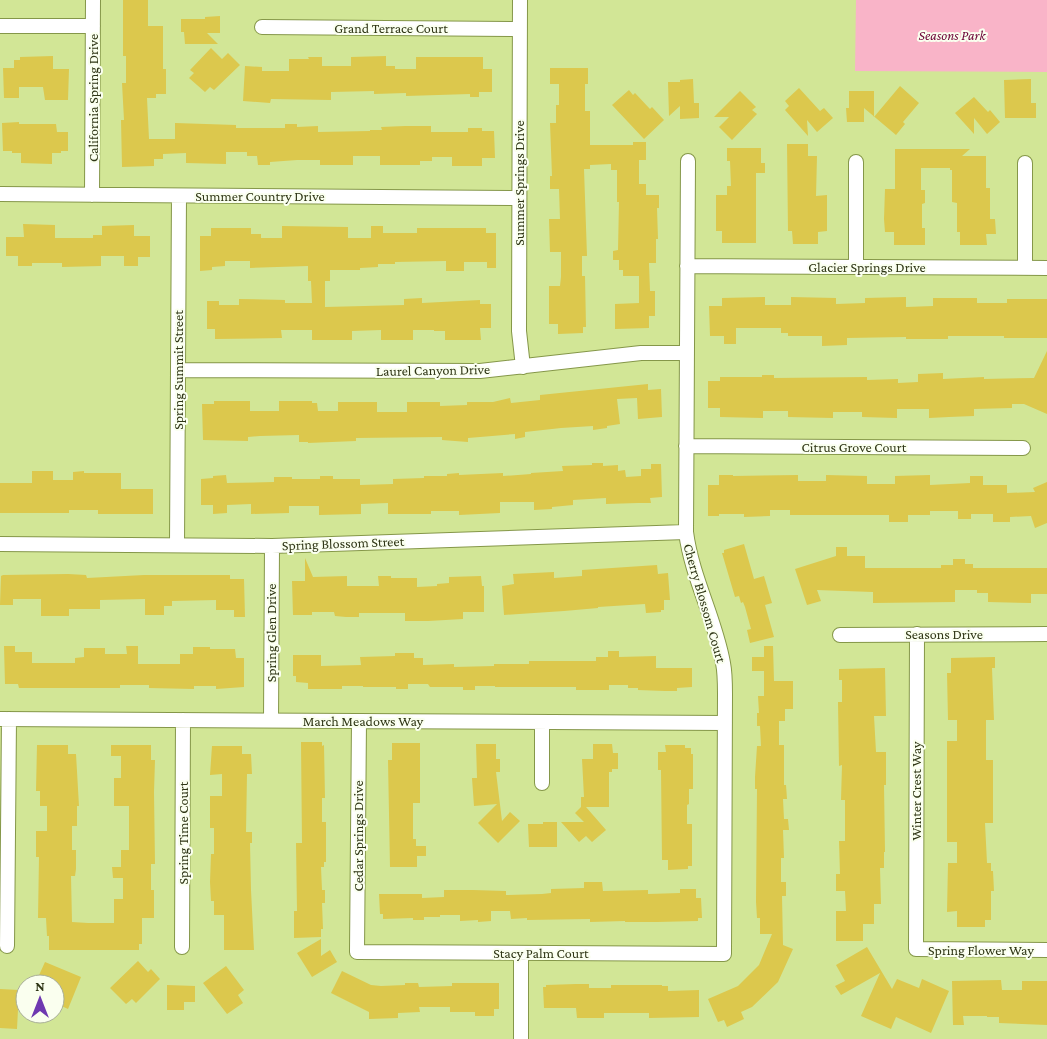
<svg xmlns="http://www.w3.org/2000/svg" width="1047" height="1039" font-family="'Crimson Pro',serif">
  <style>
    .green { fill: #f9b4c8 }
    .building { fill: #dcc84d }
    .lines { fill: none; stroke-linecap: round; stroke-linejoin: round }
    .minor-casing { stroke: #859749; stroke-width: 16 }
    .minor { stroke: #fff; stroke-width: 14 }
    .labels { text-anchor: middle; stroke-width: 4; stroke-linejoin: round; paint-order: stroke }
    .street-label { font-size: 14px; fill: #2f3616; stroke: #faffef }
    .park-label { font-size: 14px; font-style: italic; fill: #6a0035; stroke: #faffef }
  </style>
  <rect width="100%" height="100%" fill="#d2e696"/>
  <path class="green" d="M856,0h191v72l-192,-1z"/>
  <path class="building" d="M123,0h25v26h15v43h3v25h-10v4h-9l2,41h26v-16l61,2v3h49v-4h12v3l21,-1v6l52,-1v-1h12l-1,-3 24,-1h26v6h37v-4h14v3h12l1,27h-13v8h-30v-9h-20v4h-12v4h-40v-9h-27v9h-33v-5h-23l-27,2v3h-12l-1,-9h-10v-4h-21v12l-40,-1v-10l-23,1v5h-9v7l-32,1 -1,-47h3l-2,-37h4v-27h-3z
    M220,16v17h-13l11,11h-33l-1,-12h-3v-13h24v-2z
    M211,48l11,11 6,-6 12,12 -26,25 -4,-3 -5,5 -16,-14 5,-5 -4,-3z
    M53,56v13h16l-1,31h-23l-2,-13h-24v11h-15l-1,-30h11v-8h6v-3z
    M386,56v10h9v3h21v-12h67v12h9v23h-13v5h-9v-3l-64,2v-3l-32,1v-3l-43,1v8l-60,-1 -1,4 -27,-2 2,-35 17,1v4h27v-12h20l-1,-2h14v9h29v-9z
    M550,68h38v16h-3v27h5v34h43v-3h13v18h-7v24h7v11h13v13h-2l1,31h-2v24h-7l1,28h5v25h-6v12l-34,1v-25l24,-1v-27h-16v-6h-4v-10h-6v-9l5,-1 1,-48h-2v-32h-6v-6l-21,1v4h-6l3,87h-5v20h3l1,51h-3v6l-25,1v-10h-9v-38h11l1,-9v-25h-11l-1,-33h11l-1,-30h-9v-13h2l-2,-53h6v-18h3v-21h-9z
    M693,79l1,24h5v15l-19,1v-13l-11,10 -1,-34h12v-2z
    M1031,79v24h5v15h-31l-1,-38z
    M900,86l19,17 -16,19 2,2 -9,11 -32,-27v14h-17l-1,-14h3v-17h25v26z
    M799,88l21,23 4,-3 9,10 -16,14 -10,-12 1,16 -23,-26 4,-4 -4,-5z
    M629,90l4,5 2,-2 15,16 2,-2 12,13 -20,19 -32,-34z
    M740,91l16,16 -4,3 5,4 -25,26 -13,-13 10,-10h-15z
    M974,97l14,15 2,-2 10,12 -13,12 -13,-16v16l-19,-21z
    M19,122v2h37l1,8h11v19h-7v2h-9v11l-31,-1v-10h-9v-2h-9l-1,-28z
    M787,144h21v12h9l-1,40 11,-1v36l-9,1v12h-25l-1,-13h-4z
    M727,148h34v15h4v10h-9v70h-34v-12h-6v-36h11v-9h4l-1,-25h-3z
    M895,149h75l-8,7h24v32h4v31h5l1,15h-10l1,11h-27v-13h-3v-29l-5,-1v-32h-2v-2h-29v22h4v13l-3,1v24h3v17h-31v-13h-9l-1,-13 1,-30h10z
    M23,224l32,1v13h38v-3h9v-9l32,-1v11h16v21h-12v9h-14v-10h-23v10l-39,1v-4h-30v3h-14v-10h-12v-19h18z
    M282,226l66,1v11h23v-12h12v7h34v-5h69v5h10v35h-9v-6h-23v9h-18v-10l-51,1v2h-17v3l-18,1v2h-30v11h-5v26l79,-2v-6l18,-1v5l58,-3v4h11v24h-11l1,12h-36v-9h-11v-1h-21v10h-32v-10l-29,1v9h-40v-10h-31l1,8 -67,1v-10h-8v-28h12v4h20v-6l46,1v3h27l-1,-22h-3v-15l-58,2v-7h-25v5l-13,1v3l-12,1v-35h11v-8h40v6h10v4h21z
    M765,297v8h26v-8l45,1v6l29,-1v-5l41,-1v10l27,-1v-8h44v5h30v-4h40v39h-43v-2h-56v3h-42v-2l-59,1v7l-25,1v-10h-34v-3h-7v-5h-45v16h-12v-8h-14l-1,-30h13v-8z
    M1047,351v63l-23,-10h-12v4l-38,1v7l-25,1 -20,1v-9h-32v9l-35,-1v-5h-29v6l-45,-1v-6h-25v7l-43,-1v-9h-12v-27h12v-4h42v-2h12v3l93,-1v3l31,-1v4l20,-1v-8l25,-1v6l41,-2v2l50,-1z
    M648,384v6l13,-1 1,28 -24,2 -1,-21 -20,1 3,25 -13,2v2l-14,2v-4l-32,2 -36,4v5l-10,2v-5l-47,4v4l-26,-2v-3l-86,1v3l-48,2v-1h-9v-7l-39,1 -12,1v4l-45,-1 -1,-36h12v-3h36v10h29v-10h33v2h5l1,8h20v-9h39v10h30v-10h33v4l27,-1v-3h26l17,-4 1,5 29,-3v-5z
    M592,463h11v3l15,-1v6l7,-1 1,7 15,-1v-7h10v-5h10l1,33 -12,1 1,5h-13l-32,1v-6l-33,2v5l-21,2v2l-18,1v-8h-34v11l-41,2v-4h-28v3h-43v-11l-27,1v10l-42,1v-9h-30v7l-38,1v-10l-24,1v8l-14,1v-9h-12v-26l12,-1v-2l13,-1 1,8 47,-1v-5h18v2h28v-3h13v3h27v6l33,-1v-5l31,-1v-2h23v-2l12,-1v2l44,-2v3l28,-2v-1l32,-2 -1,-5 30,-1z
    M32,471h21v9h20v-8l11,-1v2h37v16h32v25h-55v-4h-29v3h-69v-30h32z
    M719,475h14v1l65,-1v6h28v-6l41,1v8h28v-8l35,-1v10l40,-2v-7h13v9h24v8l28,-1 -2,-4 14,-6v41l-12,5 -4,-12 -21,1v5h-17v-8h-22v5h-13v-8h-28v4h-22v7h-19v-7h-99v-5h-20v6l-26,1v-3h-25v2h-11v-31h11z
    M744,544l10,35 10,-3 8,27 -7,2 9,32 -24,6 -3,-13 4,-1 -6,-22 -2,-5 -2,1 -2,-7 -4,1 -13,-44h2v-3z
    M836,547h11v9h18v12h76v-3h12v-6h12v5h8v4h74v26h-16v9l-43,-1v-9h-11v-3h-22v12l-82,1v-11l-56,-2 4,11 -14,4 -12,-36 41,-13z
    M305,558l8,19 34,-1v10h32l-1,-10h13v2h26v9l20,-1v-2l12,-1v-6l32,-1 1,10h2v26h-21v7l-35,2h-23v-8h-46v4h-13l-11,-1 -1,-4h-22v3h-19l-1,-34h13z
    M657,565l1,9 10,-1 2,27h-6v10h-3v2l-15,1 -1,-9 -47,3v1l-34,3 -60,4 -2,-29 12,-2 -1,-10 41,-2v6l28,-2v-6z
    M68,574l18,1 1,3 57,-3h86v4h14l1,38h-11v-7h-18v-10l-44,1v5h-8v9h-19v-16l-45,1v9h-31v7h-28v-17h-28v6h-13l1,-29 2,-1z
    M4,646h11v6h17v11h43v-5l9,-1v-9h21v6h22l-1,-8h12v18h42v-10h13v-7h17v2h25l1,9h8v29l-28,2v-3h-22v3l-45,-1v-3h-29v3h-101l-1,-4h-13z
    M764,646h9l1,35h19v28h-8v12h-6v24h5v40h2l1,14h-4l1,20h4l1,11h-6l1,28h-3v24h5v14h-4l1,49 10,4 -15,33 -26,25 -11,5 3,7 -17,8 -3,-7 -6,2 -10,-23 30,-13 21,-21 13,-31h-12v-16h-3l-1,-16 1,-113h-2v-12l2,-31h4l-1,-20h-3v-13h2l-1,-17h6v-25h-12v-14h12z
    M608,651h11v6l37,-1v12h36v19l-15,1v3h-12l-27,-1v-2h-10v-3h-19v5h-33v-3h-81v-1h-20v4h-12v-3h-33l-2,-3h-20v5h-12v-2h-33v-1h-21v3h-34v-6l-12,-1v-6h-3v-21h28v11l40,-1 -1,-8 35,-1v-3h19v5h9v7l31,-1v3l40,-1v-2h35v-3h67v-4h12z
    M995,657v11h-3l2,52h-8v40h7v63h-8l2,40h4v8h2l1,20h-3v29h-6v7h-28v-16l-10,1 1,-49h9v-21h-10v-101h10v-21h-9l-1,-47h4v-15z
    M885,668l1,48h-12l2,36h10v33h-2l1,67h-1v16h-4l1,36h-7v20h-11v17h-27v-30h10l-1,-20h-9v-17h4l-1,-33h6v-41h-4l1,-35 -3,1 -1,-64h4v-22h-3v-11z
    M301,742h21v4l2,-1 1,53h-3v24h4v40h-2v5h-3l1,23h3v13h-3l1,26h-2v8l-27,1v-27h3l-1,-68h6z
    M392,743h28v60h-7v36h3v7h10v10h-9v11h-27l-2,-107h4z
    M476,744h20v15h4v13h-4l6,49 8,-9 10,9 -22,22 -20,-20 19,-19 -23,2 -2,-28h5z
    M593,744h19l1,9h5v16h-6v3h-3v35h-23l20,23 -14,12 -6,-6 -7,6 -18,-20h23l-9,-9 6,-6v-10h3l-2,-38h11z
    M37,745h31v9h8l3,52h-2v20h-5v24h4v19l-1,7h-4l1,46 16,1h26v-24h9v-21h-10l-1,-11h9v-17h8v-44h-15v-28h7v-22h-10v-11h40v15h4l-1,32 1,72h-4v26h3v28h-12v26h-3v6h-90v-14h-2l-1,-18h-8l1,-61h-3v-26h11v-25h-7v-15h-4z
    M665,745h20v3h6v6h2v35h-4v15l-2,1v19h5v42h-4v3l-20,1v-10h-6l-1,-90h-3v-18h8z
    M212,746h30v8h9l1,20h-5l-1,58h6v11h-2l1,47 3,60h-30v-35h-10v-14h-3l-1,-19 1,-28h3v-26h-4v-32h12v-22l-12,1z
    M543,822h14v25h-28l-1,-23h15z
    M584,882h18l1,9 45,-1v4l32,-1v-4h16v9h5l1,20h-4v3l-41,1h-32v-1l-35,1v-3l-63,1v-2l-16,1 -1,-8h-19v10l-13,1v-2l-18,1v-6h-20v2h-16v3h-11v-2l-30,1v-5h-3l-1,-20h43v4l22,-1v-7h29l33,1v4l36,-1 9,-1v-4l33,-1z
    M321,939v17l9,-6 7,12 -25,15 -15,-24z
    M867,947l25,42 5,-10 22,9 3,-9 27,12 -18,42 -35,-16 -5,12 -30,-13 19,-43 -39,22 -6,-9 10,-5 -9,-16z
    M138,961l10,11 3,-3 9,10 -24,24 -4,-4 -6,5 -16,-16z
    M45,962l36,15 -13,32 -13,-6v-19h-20z
    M226,966l18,24 -6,5 5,8 -16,11 -24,-31z
    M342,971l29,14 10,1 24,-1v-2h13l1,4 33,-1v-3h47v26h-5v7h-19v-4h-25v-5h-31l1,5 -22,1v5l-29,1v-7l-38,-19z
    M1001,980l1,10h20v-9h25v44l-48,-2v-6h-12v-1h-24l1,9h-11l-1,-44z
    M576,984h13v4h22v-3h51v1h6v5l31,-1v27l-50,1v-5h-45v5h-27l-1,-10h-32l-1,-21h3v-2z
    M167,985l28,1v16h-11v8h-17z
    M0,989l19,1 -2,39 -17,-1z"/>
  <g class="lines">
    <g class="minor-casing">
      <path id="minor" d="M520,0l-1,331 4,36
        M0,26h93
        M262,27l258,2
        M0,194l519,4
        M92,195l1,-195
        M687,266l360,2
        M856,267v-105
        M1025,268v-105
        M178,370l302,1 161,-18h46
        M686,446l337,2
        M0,544l272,2 414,-14
        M177,545l2,-349
        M917,634l-1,315 131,1
        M840,635l207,-1
        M0,719l725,4
        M271,720l1,-174
        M359,721l-2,231 367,2 1,-260c0,-10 0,-21 -2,-31 -8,-45 -31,-85 -37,-131l2,-371
        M542,783v-61
        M7,946l2,-227
        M182,947l1,-227
        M521,953v86"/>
    </g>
    <use href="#minor" class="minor"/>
  </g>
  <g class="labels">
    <g class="street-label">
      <text x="391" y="33">Grand Terrace Court</text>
      <text transform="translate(93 98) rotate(-90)" y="5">California Spring Drive</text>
      <text transform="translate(519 183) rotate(-90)" y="5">Summer Springs Drive</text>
      <text x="260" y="201">Summer Country Drive</text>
      <text x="867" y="272">Glacier Springs Drive</text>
      <text transform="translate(178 370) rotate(-90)" y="5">Spring Summit Street</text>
      <text transform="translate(433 370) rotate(-1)" y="5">Laurel Canyon Drive</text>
      <text x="854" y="452">Citrus Grove Court</text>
      <text transform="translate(343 543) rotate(-2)" y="5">Spring Blossom Street</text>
      <text transform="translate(705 603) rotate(74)" y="5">Cherry Blossom Court</text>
      <text transform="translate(271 633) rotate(-90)" y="5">Spring Glen Drive</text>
      <text x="944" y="639">Seasons Drive</text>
      <text x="363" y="726">March Meadows Way</text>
      <text transform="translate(916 791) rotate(-90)" y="5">Winter Crest Way</text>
      <text transform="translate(183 833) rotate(-90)" y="5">Spring Time Court</text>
      <text transform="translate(358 836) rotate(-90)" y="5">Cedar Springs Drive</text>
      <text x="981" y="955">Spring Flower Way</text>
      <text x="541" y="958">Stacy Palm Court</text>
    </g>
    <g class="park-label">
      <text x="952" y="40">Seasons Park</text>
    </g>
  </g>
  <g transform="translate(40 999)"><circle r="24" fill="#faffef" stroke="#a9af98"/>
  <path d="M0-4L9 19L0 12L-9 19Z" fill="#6e39b0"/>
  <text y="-8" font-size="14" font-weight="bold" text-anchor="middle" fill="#2f3616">N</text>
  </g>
</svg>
